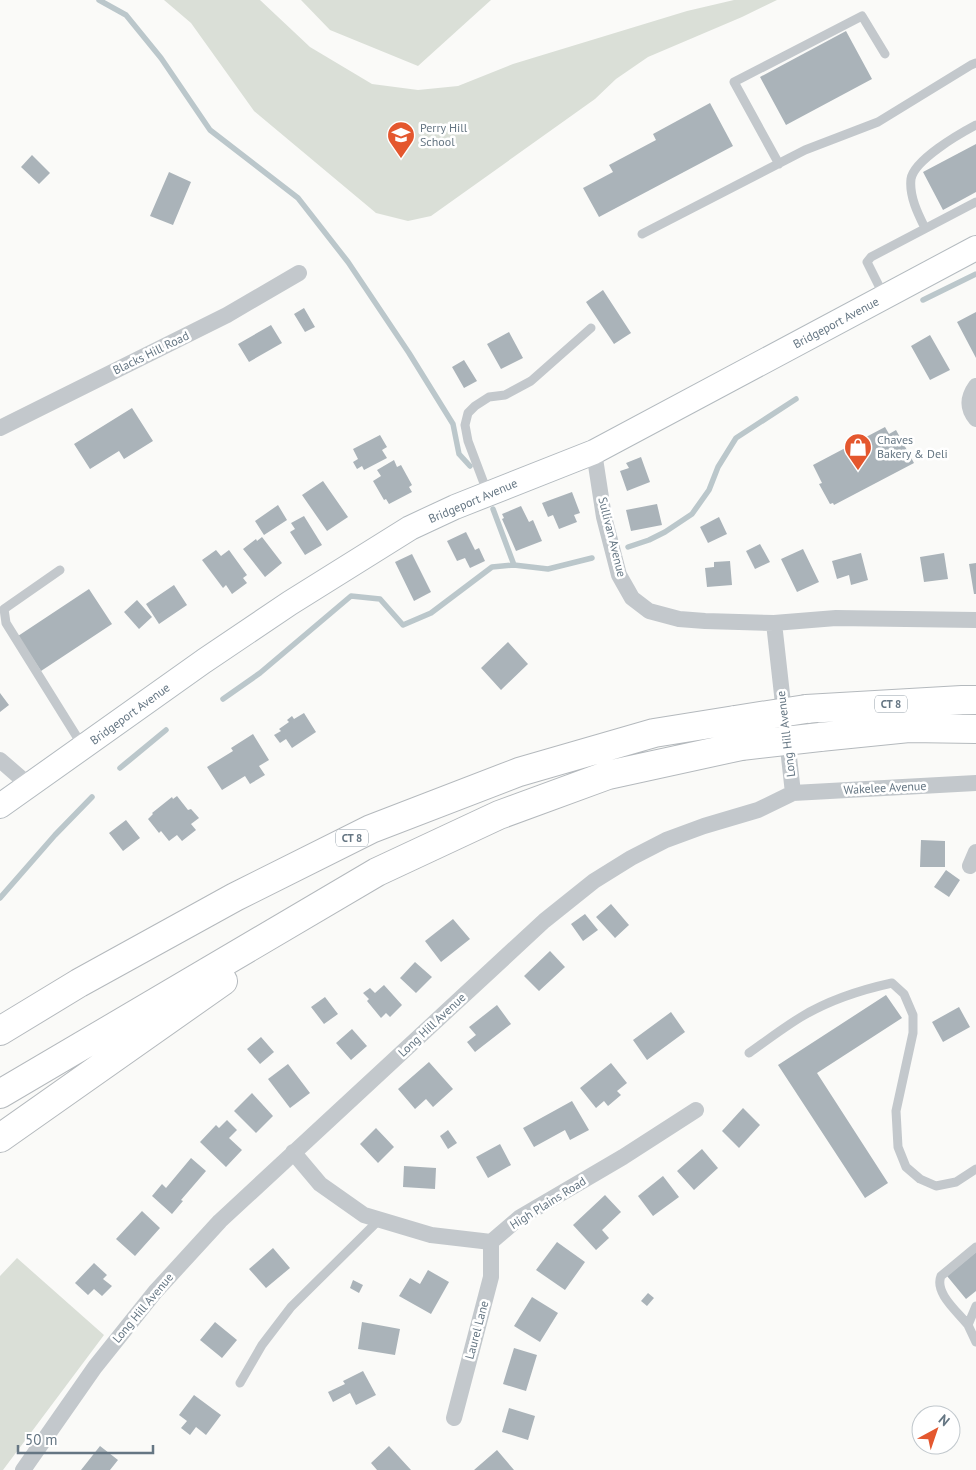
<svg xmlns="http://www.w3.org/2000/svg" width="976" height="1470" font-family="'PT Sans',sans-serif">
  <style>
    .green { fill: #dadfd7 }
    .lines { fill: none; stroke-linecap: round; stroke-linejoin: round }
    .stream { stroke: #bbc7cb; stroke-width: 5.5 }
    .building { fill: #aab3b9 }
    .secondary-casing { stroke: #b3babf; stroke-width: 26 }
    .motorway-casing { stroke: #b4b9bd; stroke-width: 30 }
    .service { stroke: #c3c8cc; stroke-width: 9 }
    .minor { stroke: #c3c8cc; stroke-width: 16 }
    .secondary { stroke: #fff; stroke-width: 24 }
    .motorway { stroke: #fff; stroke-width: 28 }
    .motorway-bridge-casing { stroke: #b4b9bd; stroke-width: 30; stroke-linecap: butt }
    .motorway-bridge { stroke: #fff; stroke-width: 28 }
    .labels { text-anchor: middle; stroke-width: 5; stroke-linejoin: round; paint-order: stroke }
    .shield { fill: #fff; stroke: #939fa8; stroke-width: 1 }
    .shield-label { font-size: 11px; font-weight: bold; fill: #657683 }
    .poi-label { font-size: 12px; fill: #657683; stroke: #fff; text-anchor: start }
    .street-label { font-size: 12px; fill: #657683; stroke: #fff }
  </style>
  <rect width="100%" height="100%" fill="#fafaf8"/>
  <path class="green" d="M164,0h96l50,47 62,37 46,6 40,-4 55,-22 174,-53 47,-11h43l-35,17 -94,40 -32,22 -21,20 -164,117 -23,5 -32,-8 -122,-102 -63,-88z
    M301,0h190l-73,66 -88,-36z
    M17,1258l87,77 -101,135h-3v-194z"/>
  <g class="lines">
    <path class="stream" d="M99,0l27,15 35,43 49,72 88,68 50,64 61,91 44,71 6,30 11,12
      M923,300l53,-26
      M493,509l21,56
      M628,547l21,-7 16,-8 27,-18 17,-24 9,-23 18,-29 60,-39
      M223,699l37,-26 91,-77 29,3 23,26 28,-12 61,-46 22,-2 34,4 44,-11
      M120,768l46,-38
      M0,898l55,-63 37,-38"/>
  </g>
  <path class="building" d="M846,31l26,48 -86,46 -26,-48z
    M710,103l23,43 -134,71 -16,-29 30,-16 -4,-7 47,-25 -3,-6z
    M976,144v48l-33,18 -20,-38z
    M32,155l18,18 -11,11 -18,-17z
    M169,172l22,10 -18,43 -23,-9z
    M603,290l28,43 -17,11 -28,-42z
    M304,308l11,19 -10,5 -11,-18z
    M976,312v46l-19,-36z
    M271,325l11,18 -33,19 -11,-18z
    M509,332l14,26 -22,11 -14,-25z
    M930,335l20,35 -20,10 -19,-34z
    M464,360l13,21 -13,7 -12,-21z
    M132,408l21,33 -29,18 -5,-8 -29,18 -16,-25z
    M885,427l4,7 7,-4 18,33 -80,42 -1,-2 -3,1 -11,-20 3,-1 -9,-18z
    M380,435l7,12 -5,3 5,8 -23,12 -2,-4 -5,3 -4,-7 5,-3 -5,-10z
    M641,457l9,25 -23,9 -7,-20 9,-3 -3,-5z
    M394,460l3,7 4,-2 11,20 -3,2 3,5 -23,12 -3,-5 -2,1 -11,-19 8,-5 -4,-6z
    M323,481l25,36 -21,14 -25,-36z
    M572,492l8,21 -6,2 3,7 -18,7 -6,-14 -5,2 -6,-14z
    M657,504l5,21 -31,6 -5,-21z
    M278,505l9,15 -23,15 -9,-14z
    M521,506l8,16 4,-2 9,21 -26,10 -14,-32 2,-1 -2,-4z
    M304,516l18,29 -17,10 -15,-23 5,-3 -4,-6z
    M719,517l8,17 -19,9 -8,-16z
    M466,532l9,18 4,-2 6,13 -15,7 -5,-10 -8,3 -10,-20z
    M262,537l20,26 -17,14 -22,-28 13,-10 1,2z
    M760,544l10,18 -15,7 -9,-18z
    M803,549l16,33 -22,10 -16,-33z
    M216,550l5,6 8,-6 18,25 -4,3 4,5 -15,11 -6,-9 -3,3 -21,-28z
    M861,553l7,27 -17,5 -2,-10 -12,4 -5,-18z
    M944,553l4,26 -24,3 -4,-25z
    M412,554l19,38 -17,9 -19,-39z
    M730,561l2,24 -25,2 -2,-19 9,-1v-5z
    M976,563v31h-2l-5,-30z
    M174,585l13,20 -28,19 -13,-20z
    M89,589l23,35 -71,47 -23,-35z
    M137,600l15,17 -13,12 -15,-17z
    M508,642l20,22 -27,26 -20,-22z
    M0,693l9,12 -9,7z
    M304,713l12,19 -24,16 -6,-9 -6,4 -6,-8 7,-4 -2,-2 10,-7 -2,-2 5,-4 2,3z
    M253,734l16,26 -10,6 6,9 -15,9 -5,-8 -23,14 -15,-23 26,-16 -2,-3z
    M177,796l11,14 3,-1 8,9 -8,6 5,6 -14,11 -5,-6 -8,6 -8,-10 -2,2 -11,-14 5,-5 -1,-1 20,-16 1,2z
    M126,820l14,18 -17,13 -14,-18z
    M921,840l24,1v26h-25z
    M946,870l14,10 -11,17 -15,-10z
    M611,904l18,21 -14,13 -19,-21z
    M585,914l13,16 -15,11 -12,-17z
    M453,919l17,20 -29,23 -16,-21z
    M550,951l15,16 -26,24 -15,-15z
    M415,962l17,15 -16,16 -16,-15z
    M384,985l18,20 -12,12 -4,-4 -5,5 -14,-17 2,-2 -6,-6 7,-5 5,5z
    M886,995l16,23 -85,55 71,110 -23,15 -87,-133z
    M325,997l13,17 -14,10 -13,-17z
    M497,1005l14,19 -36,28 -8,-10 9,-7 -7,-8z
    M959,1007l11,20 -27,15 -11,-20z
    M671,1012l14,20 -38,28 -14,-20z
    M352,1029l15,17 -16,14 -15,-17z
    M261,1037l13,15 -14,12 -13,-15z
    M429,1062l24,27 -20,18 -7,-8 -11,10 -17,-20z
    M611,1063l16,20 -10,8 4,4 -13,11 -4,-5 -8,7 -16,-20z
    M288,1064l22,29 -20,15 -22,-29z
    M252,1093l21,23 -17,17 -22,-22z
    M572,1101l17,29 -19,10 -5,-10 -31,17 -11,-19z
    M743,1108l17,17 -21,23 -17,-17z
    M227,1120l10,10 -8,8 13,12 -16,17 -26,-25 16,-17 3,3z
    M376,1128l18,19 -16,16 -18,-19z
    M448,1130l9,13 -9,6 -8,-13z
    M500,1144l11,21 -23,13 -12,-21z
    M702,1149l16,19 -24,22 -17,-19z
    M191,1158l15,13 -25,29 2,1 -11,13 -20,-18 10,-12 4,4z
    M404,1166l32,2 -1,21 -32,-2z
    M663,1176l16,21 -26,19 -15,-20z
    M605,1195l16,17 -19,18 7,8 -13,12 -23,-25z
    M142,1211l18,17 -25,28 -19,-17z
    M557,1242l28,20 -20,28 -29,-20z
    M273,1248l17,20 -24,20 -17,-19z
    M976,1252v39l-10,8 -19,-23z
    M94,1263l13,12 -4,4 9,7 -10,10 -8,-7 -6,6 -13,-12z
    M428,1270l21,12 -18,32 -32,-18 11,-18 10,6z
    M353,1280l10,5 -4,8 -9,-5z
    M648,1293l6,5 -7,8 -6,-5z
    M532,1297l26,16 -18,29 -26,-16z
    M215,1322l22,18 -15,18 -22,-18z
    M362,1322l38,7 -5,26 -37,-6z
    M514,1348l23,7 -11,36 -23,-7z
    M363,1371l13,24 -20,10 -6,-12 -17,9 -5,-10 17,-8 -2,-3z
    M194,1395l27,20 -15,20 -10,-8 -6,8 -9,-7 6,-7 -8,-6z
    M509,1408l26,8 -7,24 -26,-8z
    M100,1446l18,14 -8,10h-29z
    M389,1446l22,24h-34l-6,-7z
    M497,1450l17,20h-40z"/>
  <g class="lines">
    <g class="secondary-casing">
      <path id="secondary" d="M0,806l204,-145 86,-58 120,-75 45,-21 139,-55 382,-204"/>
    </g>
    <g class="motorway-casing">
      <path id="motorway" d="M806,709l156,-9h14
        M820,737l89,-9 67,1
        M0,1031l79,-48 156,-86 136,-68 148,-57 135,-39 81,-13
        M0,1094l377,-222 122,-57 109,-40 133,-29
        M0,1138l223,-157"/>
    </g>
    <path class="service" d="M779,164l-45,-82 128,-66 23,38
      M925,228c-7,-14 -16,-32 -14,-49 3,-19 48,-45 65,-54
      M642,234l163,-84 73,-28 93,-57 5,-2
      M884,296l-17,-34 4,-5 105,-55
      M488,494l-20,-53 -3,-16 3,-12 7,-7 14,-9 16,-2 26,-14 60,-53
      M60,570l-56,39 2,14 76,122
      M749,1053c17,-12 34,-25 52,-36 28,-17 59,-27 91,-34l12,11 9,21v18l-17,78 2,36 8,20 14,12 16,7 20,-4 20,-13
      M976,1306l-8,19 8,17
      M968,1325c-10,-13 -34,-32 -27,-49l35,-29
      M240,1383l22,-38 29,-38 89,-88"/>
    <path class="minor" d="M976,386c-8,11 -9,22 0,33
      M0,428l227,-113 72,-42
      M594,452l10,65 15,58 13,23 17,13 30,8 26,2 69,2 62,-5 140,2
      M774,623l19,170
      M0,760l30,26
      M970,866l6,-14
      M293,1152l27,32 44,31 67,20 60,7 28,-24 104,-61 73,-47
      M454,1418l37,-141v-35
      M23,1470l72,-103 60,-75 65,-71 324,-300 50,-40 37,-23 35,-18 38,-14 54,-16 35,-17 183,-10"/>
    <use href="#secondary" class="secondary"/>
    <use href="#motorway" class="motorway"/>
    <g class="motorway-bridge-casing">
      <path id="motorway-bridge" d="M735,720l71,-11
        M741,746l79,-9"/>
    </g>
    <use href="#motorway-bridge" class="motorway-bridge"/>
  </g>
  <defs>
    <g id="school-pin" transform="scale(1.4375)"><path d="M0 17L-7.5 6A9.5 9.5 0 1 1 7.5 6Z" fill="#e4572e" stroke="#fff"/><path d="M0-5L7-2L0 1L-7-2ZM-4 1L0 2.5L4 1V4Q0 6-4 4Z" fill="#fff"/></g>
    <g id="shop-pin" transform="scale(1.4375)"><path d="M0 17L-7.5 6A9.5 9.5 0 1 1 7.5 6Z" fill="#e4572e" stroke="#fff"/><path d="M-5-2.5h2.3a2.7 3.5 0 0 1 5.4 0H5L5.5 6h-11ZM-1.5-2.5h3a1.5 2.3 0 0 0-3 0Z" fill="#fff"/></g>
  </defs>
  <g fill-rule="evenodd">
    <use href="#school-pin" x="401" y="135"/>
    <use href="#shop-pin" x="858" y="447"/>
  </g>
  <g class="labels">
    <g class="shield">
      <rect x="875" y="695.5" width="32" height="17" rx="4"/>
      <rect x="336" y="829.5" width="32" height="17" rx="4"/>
    </g>
    <g class="shield-label">
      <text x="891" y="708">CT 8</text>
      <text x="352" y="842">CT 8</text>
    </g>
    <g class="poi-label">
      <text x="420" y="132">Perry Hill<tspan x="420" dy="14">School</tspan></text>
      <text x="877" y="444">Chaves<tspan x="877" dy="14">Bakery &amp; Deli</tspan></text>
    </g>
    <g class="street-label">
      <text transform="translate(836 323) rotate(-28)" y="4">Bridgeport Avenue</text>
      <text transform="translate(151 353) rotate(-26)" y="4">Blacks Hill Road</text>
      <text transform="translate(473 501) rotate(-23)" y="4">Bridgeport Avenue</text>
      <text transform="translate(612 537) rotate(76)" y="4">Sullivan Avenue</text>
      <text transform="translate(130 714) rotate(-36)" y="4">Bridgeport Avenue</text>
      <text transform="translate(786 734) rotate(-97)" y="4">Long Hill Avenue</text>
      <text transform="translate(885 788) rotate(-3)" y="4">Wakelee Avenue</text>
      <text transform="translate(432 1025) rotate(-43)" y="4">Long Hill Avenue</text>
      <text transform="translate(548 1203) rotate(-32)" y="4">High Plains Road</text>
      <text transform="translate(143 1308) rotate(-50)" y="4">Long Hill Avenue</text>
      <text transform="translate(477 1330) rotate(-75)" y="4">Laurel Lane</text>
    </g>
  </g>
  <g transform="translate(936 1430) rotate(40)"><circle r="24" fill="#ffffff" stroke="#c1c8cd"/>
  <path d="M0-4L9 19L0 12L-9 19Z" fill="#e4572e"/>
  <text y="-8" font-size="14" font-weight="bold" text-anchor="middle" fill="#657683">N</text>
  </g>
  <path d="M18 1445v8h135v-8" fill="none" stroke="#657683" stroke-width="2.5"/>
  <text x="25" y="1445" font-size="15" fill="#657683" stroke="#ffffff" stroke-width="4" paint-order="stroke">50 m</text>
</svg>
